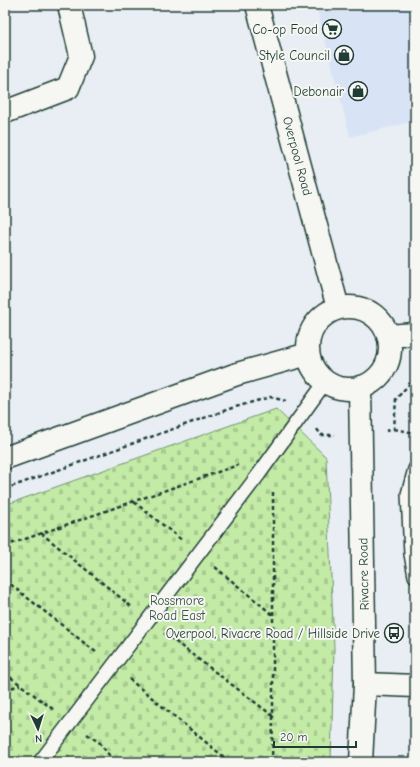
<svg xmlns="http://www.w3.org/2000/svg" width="420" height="767" font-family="'Comic Neue',sans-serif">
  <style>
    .built { fill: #d8e4f6 }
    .cemetery { fill: url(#cemetery-stones); stroke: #71946d }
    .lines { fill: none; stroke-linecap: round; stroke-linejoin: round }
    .service-casing { stroke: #1f3d34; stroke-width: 16 }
    .minor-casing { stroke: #1f3d34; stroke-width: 25 }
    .secondary-casing { stroke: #1f3d34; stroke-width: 25 }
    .path { stroke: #1f3d34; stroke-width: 2.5; stroke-dasharray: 4 3; stroke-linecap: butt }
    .service { stroke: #f6f6f2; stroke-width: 13 }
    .minor { stroke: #f6f6f2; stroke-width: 22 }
    .secondary { stroke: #f6f6f2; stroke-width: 22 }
    .labels { text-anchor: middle; stroke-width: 4; stroke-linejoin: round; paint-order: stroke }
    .poi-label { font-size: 13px; fill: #1f3d34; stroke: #f6f6f2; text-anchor: end }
    .street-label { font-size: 13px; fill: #1f3d34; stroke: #f6f6f2 }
    .park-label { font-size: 13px; fill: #385745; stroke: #f6f6f2 }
  </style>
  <defs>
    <pattern id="cemetery-stones" width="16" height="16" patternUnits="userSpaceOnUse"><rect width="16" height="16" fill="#c3eba6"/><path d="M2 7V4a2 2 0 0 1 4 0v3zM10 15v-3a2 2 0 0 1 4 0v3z" fill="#a7ca90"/></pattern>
  </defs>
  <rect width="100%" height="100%" fill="#e8eef4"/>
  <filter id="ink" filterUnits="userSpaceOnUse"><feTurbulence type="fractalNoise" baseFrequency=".025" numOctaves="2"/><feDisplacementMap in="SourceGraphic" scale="8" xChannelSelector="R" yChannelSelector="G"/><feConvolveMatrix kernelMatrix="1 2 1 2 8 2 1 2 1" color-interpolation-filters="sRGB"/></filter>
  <g filter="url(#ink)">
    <path class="built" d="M316,5h99v116l-65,16z"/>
    <path class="cemetery" d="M276,409l50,48 8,192 -3,113h-326v-257z"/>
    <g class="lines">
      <g class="service-casing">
        <path id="service" d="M415,469l-7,25 3,60 4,22
          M40,762l219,-288 67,-93"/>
      </g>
      <g class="minor-casing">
        <path id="minor" d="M5,112l63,-24 13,-32 -12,-51
          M365,684l50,2"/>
      </g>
      <g class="secondary-casing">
        <path id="secondary" d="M257,5l81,303
          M308 348a41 41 0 1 1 82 0a41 41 0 1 1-82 0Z
          M388,336l27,-2
          M360,387l5,297 -4,78
          M5,458l232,-84 71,-20"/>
      </g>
      <path class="path" d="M317,429l4,6h14
        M394,429l21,4
        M386,431l8,-2 2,-30 15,-17 4,-1
        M5,489l227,-81 38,-11 16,4
        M134,502l49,39
        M41,533l91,74
        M5,546l233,-81
        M215,567l58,48
        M5,580l92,73
        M164,633l109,83
        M5,673l49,37
        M129,679l101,83
        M5,690l15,-5
        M87,734l13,9 14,19
        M272,762l1,-46v-225"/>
      <use href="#service" class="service"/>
      <use href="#minor" class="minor"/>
      <use href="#secondary" class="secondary"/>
    </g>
  </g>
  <defs>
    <g id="supermarket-ring" transform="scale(1)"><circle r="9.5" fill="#f6f6f2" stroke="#1f3d34" stroke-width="1.5"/><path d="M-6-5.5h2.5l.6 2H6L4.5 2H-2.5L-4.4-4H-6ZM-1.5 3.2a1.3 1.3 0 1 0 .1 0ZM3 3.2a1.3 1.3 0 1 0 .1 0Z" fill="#1f3d34"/></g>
    <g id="shop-ring" transform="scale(1)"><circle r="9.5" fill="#f6f6f2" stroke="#1f3d34" stroke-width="1.5"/><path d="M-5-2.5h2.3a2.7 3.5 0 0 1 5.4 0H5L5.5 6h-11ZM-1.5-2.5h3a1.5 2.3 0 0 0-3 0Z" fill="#1f3d34"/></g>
    <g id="bus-ring" transform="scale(1)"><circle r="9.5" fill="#f6f6f2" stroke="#1f3d34" stroke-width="1.5"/><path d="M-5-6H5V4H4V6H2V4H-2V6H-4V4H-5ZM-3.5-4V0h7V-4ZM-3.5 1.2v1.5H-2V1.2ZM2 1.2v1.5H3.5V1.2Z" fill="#1f3d34"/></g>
  </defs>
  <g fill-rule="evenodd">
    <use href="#supermarket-ring" x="332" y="29"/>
    <use href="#shop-ring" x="344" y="55"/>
    <use href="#shop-ring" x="358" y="91"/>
    <use href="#bus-ring" x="394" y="633"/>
  </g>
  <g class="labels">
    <g class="poi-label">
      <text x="318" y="34">Co-op Food</text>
      <text x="330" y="60">Style Council</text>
      <text x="344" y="96">Debonair</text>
      <text x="380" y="638">Overpool, Rivacre Road / Hillside Drive</text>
    </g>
    <g class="street-label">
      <text transform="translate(298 156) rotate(75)" y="5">Overpool Road</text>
      <text transform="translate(363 574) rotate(-91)" y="5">Rivacre Road</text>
    </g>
    <g class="park-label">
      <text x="177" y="605">Rossmore<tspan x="177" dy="15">Road East</tspan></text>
    </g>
  </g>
  <rect width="420" height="767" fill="none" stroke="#f6f6f2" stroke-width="20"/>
  <rect x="10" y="10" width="400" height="747" fill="none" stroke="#1f3d34" stroke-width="1.5" filter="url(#ink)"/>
  <g transform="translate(38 729) rotate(176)" stroke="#f6f6f2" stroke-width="3" paint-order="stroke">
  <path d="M0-3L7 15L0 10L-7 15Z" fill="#1f3d34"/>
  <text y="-6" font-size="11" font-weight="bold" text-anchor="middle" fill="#1f3d34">N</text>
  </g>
  <path d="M274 741v6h82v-6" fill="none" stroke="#1f3d34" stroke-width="2"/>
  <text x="280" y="741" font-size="12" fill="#1f3d34" stroke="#f6f6f2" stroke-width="3" paint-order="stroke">20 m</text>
</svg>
